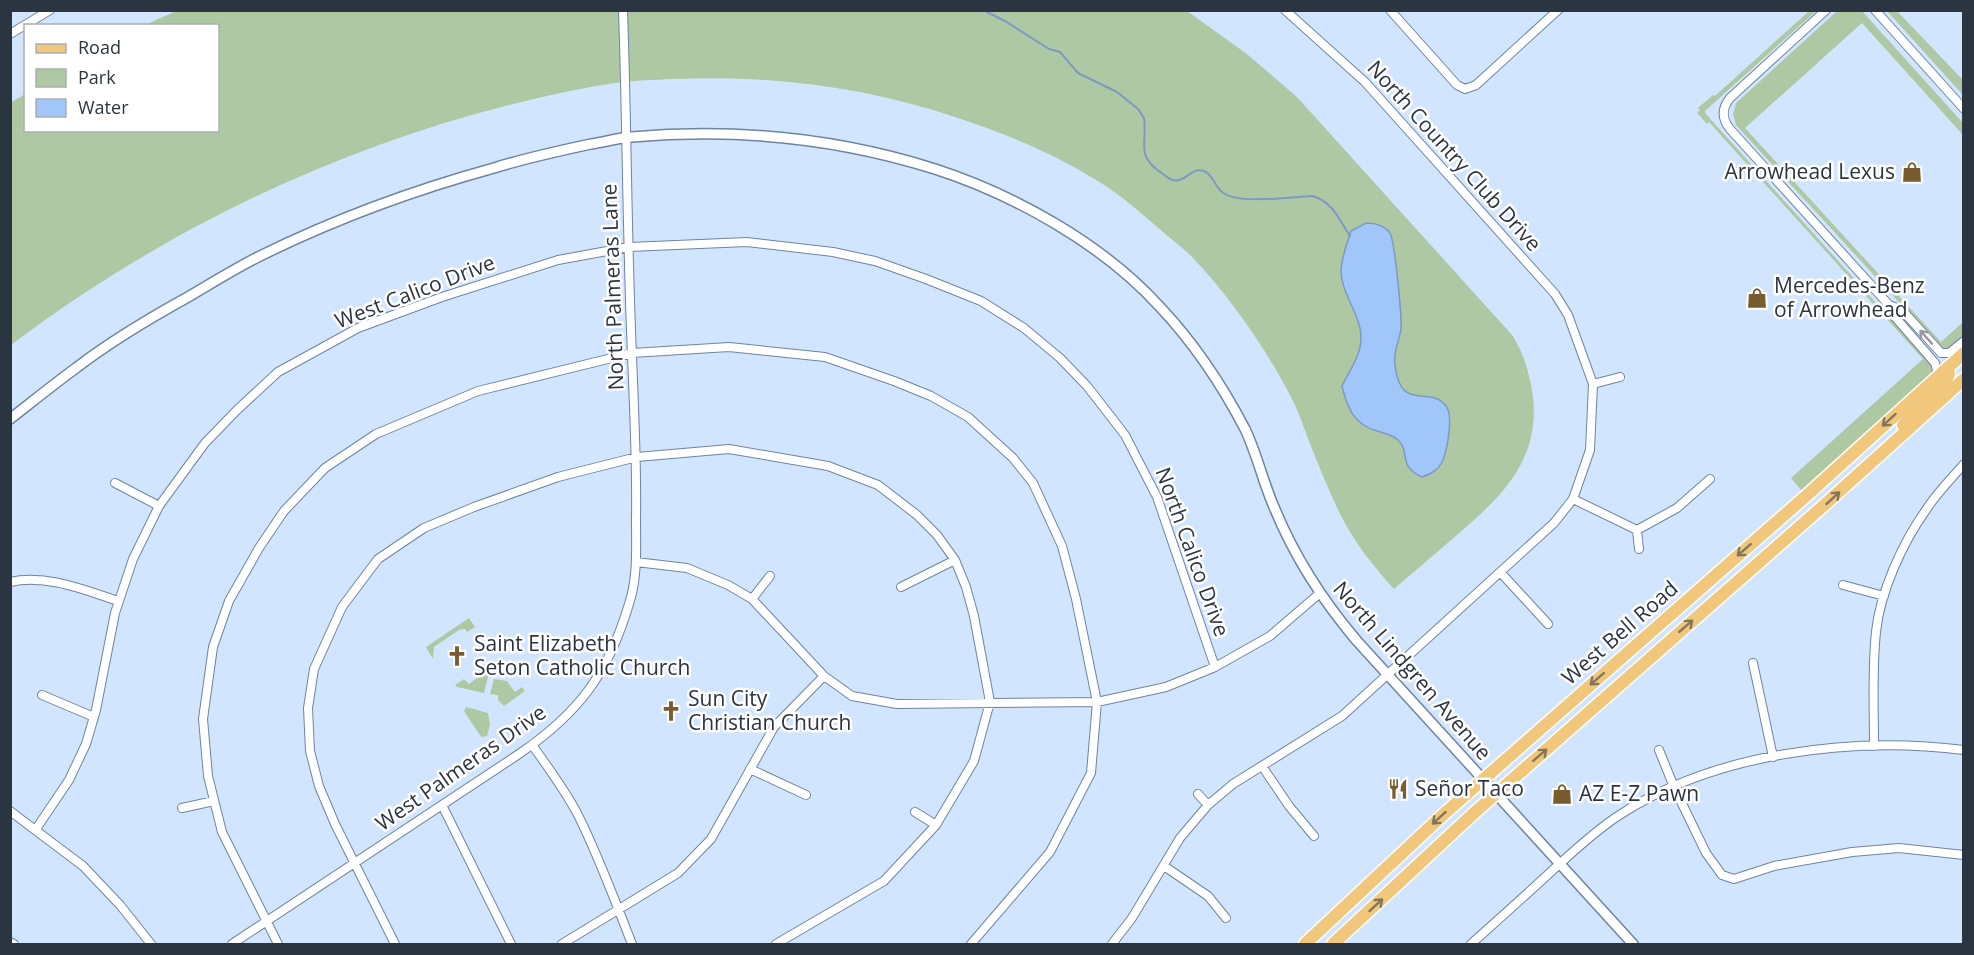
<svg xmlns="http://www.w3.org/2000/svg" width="1974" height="955" font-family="'Open Sans',sans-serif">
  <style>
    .green { fill: #afc8a4 }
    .water { fill: #a0c6fa; stroke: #7d9ac2; stroke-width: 1.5 }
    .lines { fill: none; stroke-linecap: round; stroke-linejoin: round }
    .stream { stroke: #7d9ac2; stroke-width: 2 }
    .minor-casing { stroke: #6e84a1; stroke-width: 10 }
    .tertiary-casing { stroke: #6e84a1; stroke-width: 12 }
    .primary-casing { stroke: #fff; stroke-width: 15 }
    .minor { stroke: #fff; stroke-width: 8 }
    .tertiary { stroke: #fff; stroke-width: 9 }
    .primary { stroke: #f1c77b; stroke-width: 12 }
    .oneway { stroke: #959aa0 }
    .oneway2 { stroke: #84765b }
    .labels { text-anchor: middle; stroke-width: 5; stroke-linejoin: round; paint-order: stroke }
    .street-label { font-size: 21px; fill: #2b3441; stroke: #fff }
    .poi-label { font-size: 21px; fill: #2b3441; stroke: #fff; text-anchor: start }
  </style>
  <rect width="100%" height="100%" fill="#d2e5ff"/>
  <path class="green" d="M176,11h1011l60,43 50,43 216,239c11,19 17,38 20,61 7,64 -32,100 -76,138 -21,18 -42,36 -63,54 -21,-23 -40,-47 -54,-75 -12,-25 -23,-52 -33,-78 -4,-10 -7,-21 -12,-31 -24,-49 -63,-106 -101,-146 -9,-10 -21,-18 -31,-27 -21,-18 -43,-38 -67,-52 -43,-27 -90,-46 -138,-62 -92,-31 -186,-43 -283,-39 -22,1 -45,1 -67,5 -216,37 -422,129 -597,261l-1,-242 15,-9 1,36h192v-104l-73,-1z
    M1809,11h7l-111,100v2l226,251 1,9 -130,118 -11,-13 132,-119 -214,-237 -2,2 -10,-11 3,-3 -2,-2 15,-13 2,1z
    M1837,11h25l101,112v12l-101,-112 -117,105 196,214 22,-20v15l-13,13h-6l-4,-3 -204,-222 -3,-11 3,-11z
    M1887,11h10l66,69v15z
    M469,618l6,9 -8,5 -2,-3 -6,1 -25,17 -1,12 -7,-12z
    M479,671l10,2 -5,20 -27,-6 -2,-2 9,-6 5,5 11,-8 -2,-4z
    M494,679l13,2 8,11 7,-5 3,4 -21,15 -6,-6v-5l-8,-1z
    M466,707l22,6 2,12 -3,11 -5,1 -3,-3 -15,-23z"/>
  <path class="water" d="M1366,223c9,0 18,2 24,10 5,9 12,85 11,96 -2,13 -8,22 -6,36 6,49 34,19 51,41 8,10 1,47 -5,58 -4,7 -11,10 -19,13 -25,-11 -11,-25 -24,-37 -5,-5 -14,-7 -21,-9 -23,-6 -30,-24 -35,-45 7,-15 19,-30 19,-48 0,-23 -19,-43 -20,-66 0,-14 6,-28 10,-41z"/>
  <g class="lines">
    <path class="stream" d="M983,10l22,11 44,28 11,3 18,21 39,19 21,17 6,9c4,26 -10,37 19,56 5,4 10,8 16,6 10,-2 13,-13 25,-9 10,4 11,18 21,23 17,10 66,3 87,2 20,5 27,23 38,40"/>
    <g class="minor-casing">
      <path id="minor" d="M1390,10l67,75 8,4 11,-4 82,-75
        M1826,10l-96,88c-9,11 -8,21 0,31l159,176 6,12 40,46 2,7 -2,7
        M1875,10l89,99
        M10,34l40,-24
        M1889,305l13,5 39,43h8l15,-12
        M1593,384l27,-7
        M115,483l44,23
        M1573,499l64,31 40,-22 33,-29
        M1637,530l2,19
        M636,562l51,6 41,17 24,14 72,77 28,20 45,8 200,-2 69,-15 49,-20 55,-31 50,-43
        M1501,573l47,51
        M10,582c37,-8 74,8 108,19
        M1843,585l41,11
        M901,587l54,-27
        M752,599l18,-23
        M1753,663l20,94
        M42,695l52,22
        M532,745c16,22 33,45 46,70 21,42 37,86 54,129
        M1874,746c0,-38 -2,-77 2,-114 4,-40 27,-90 50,-122 10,-16 25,-31 38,-46
        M1659,750l15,37 32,66 16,22 12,4 40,-13 78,-14 47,-4 65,7
        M1262,766l27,40 25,30
        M750,769l56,26
        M1198,794l10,11
        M442,805l69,139
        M182,808l32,-7
        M10,811l73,55 37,39 31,39
        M915,812l21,13
        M36,829l33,-49 17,-36 10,-34 19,-97 18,-54 26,-53 46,-63 32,-33 41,-38 80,-44 84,-31 116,-37 71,-13 118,-5 86,10 42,9 51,18 55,22 43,27 36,30 27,28 38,49 32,62 58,170
        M1164,866l44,30 18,22
        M10,942l4,2
        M232,944l287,-190c60,-41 89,-80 110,-150 9,-27 7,-57 7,-85 1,-55 -2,-109 -4,-164 -5,-114 -5,-230 -9,-345
        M278,944l-56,-112 -14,-56 -5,-57 10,-72 16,-46 30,-53 25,-37 41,-43 51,-34 102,-43 154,-38 97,-6 96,10 69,24 37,15 37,21 45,41 20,25 29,63 14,53 21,103 -6,71 -41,79 -79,92
        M395,944l-60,-120 -16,-38 -9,-35 -2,-43 6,-39 28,-62 36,-48 46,-31 50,-21 84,-30 79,-20 92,-8 99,17 50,19 39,30 20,20 18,25 11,27 8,29 16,86 -16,59 -38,64 -52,56 -108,63
        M562,944l116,-71 33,-34 63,-112 50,-51
        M1112,944l20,-26 48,-80 28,-33 25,-21 109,-68 212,-193 19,-24 17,-49 3,-66 -25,-69 -13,-21 -190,-212 -80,-72
        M1471,944c28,-25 56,-50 84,-76 20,-18 40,-37 63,-52 95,-63 234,-80 346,-66"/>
    </g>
    <g class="tertiary-casing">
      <path id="tertiary" d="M10,419c22,-17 44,-35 66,-51 35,-27 74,-50 112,-71 24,-14 48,-29 72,-41 75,-37 154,-66 234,-88 32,-10 64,-17 97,-24 13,-2 27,-6 40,-7 103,-9 206,1 304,32 80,26 168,75 225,138 34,36 62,78 85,122 12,25 18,53 29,78 20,49 49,94 83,134l276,303"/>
    </g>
    <g class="primary-casing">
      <path id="primary" d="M1903,425l43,-44 3,-7 -1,-7
        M1305,944l140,-131 361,-317 158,-143
        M1333,944l140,-130 349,-307 142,-128"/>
    </g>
    <use href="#minor" class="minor"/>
    <use href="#tertiary" class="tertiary"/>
    <use href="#primary" class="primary"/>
  </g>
  <defs><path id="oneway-shaft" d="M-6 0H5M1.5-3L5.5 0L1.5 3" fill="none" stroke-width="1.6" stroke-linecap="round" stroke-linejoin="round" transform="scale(1.5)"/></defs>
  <use class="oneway" href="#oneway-shaft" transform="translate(1926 337) rotate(-132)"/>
  <g class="oneway2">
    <use href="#oneway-shaft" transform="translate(1889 420) rotate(138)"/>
    <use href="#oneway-shaft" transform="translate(1833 498) rotate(-42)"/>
    <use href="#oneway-shaft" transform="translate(1744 550) rotate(139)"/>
    <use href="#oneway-shaft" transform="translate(1686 626) rotate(-41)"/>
    <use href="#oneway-shaft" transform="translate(1597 679) rotate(139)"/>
    <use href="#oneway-shaft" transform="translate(1540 755) rotate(-41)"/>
    <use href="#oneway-shaft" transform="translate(1439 818) rotate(138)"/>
    <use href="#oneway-shaft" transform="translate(1376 905) rotate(-43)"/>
  </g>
  <defs>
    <g id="shop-bare" transform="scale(1.62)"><path d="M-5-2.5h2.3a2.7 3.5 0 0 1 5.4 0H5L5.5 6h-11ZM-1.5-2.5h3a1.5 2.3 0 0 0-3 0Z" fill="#785b2e" stroke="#fff" stroke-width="2.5" paint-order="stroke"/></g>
    <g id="church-bare" transform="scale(1.62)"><path d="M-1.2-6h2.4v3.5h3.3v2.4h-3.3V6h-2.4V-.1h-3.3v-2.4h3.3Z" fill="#785b2e" stroke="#fff" stroke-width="2.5" paint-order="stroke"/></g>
    <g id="restaurant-bare" transform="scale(1.62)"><path d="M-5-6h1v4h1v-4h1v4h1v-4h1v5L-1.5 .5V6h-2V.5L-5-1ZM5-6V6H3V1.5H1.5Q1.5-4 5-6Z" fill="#785b2e" stroke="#fff" stroke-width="2.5" paint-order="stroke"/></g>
  </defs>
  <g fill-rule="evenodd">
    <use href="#shop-bare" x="1912" y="172"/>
    <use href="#shop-bare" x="1757" y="298"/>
    <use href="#church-bare" x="457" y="656"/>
    <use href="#church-bare" x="671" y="711"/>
    <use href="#restaurant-bare" x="1398" y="789"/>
    <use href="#shop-bare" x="1562" y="794"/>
  </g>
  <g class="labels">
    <g class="street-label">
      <text transform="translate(1454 156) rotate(48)" y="7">North Country Club Drive</text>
      <text transform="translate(613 287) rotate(-92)" y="7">North Palmeras Lane</text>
      <text transform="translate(415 292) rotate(-21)" y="7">West Calico Drive</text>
      <text transform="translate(1192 552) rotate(70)" y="7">North Calico Drive</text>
      <text transform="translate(1620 633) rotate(-41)" y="7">West Bell Road</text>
      <text transform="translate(1412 671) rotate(49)" y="7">North Lindgren Avenue</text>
      <text transform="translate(461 768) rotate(-35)" y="7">West Palmeras Drive</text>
    </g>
    <g class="poi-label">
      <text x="1895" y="179" text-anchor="end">Arrowhead Lexus</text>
      <text x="1774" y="293">Mercedes-Benz<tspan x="1774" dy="24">of Arrowhead</tspan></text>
      <text x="474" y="651">Saint Elizabeth<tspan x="474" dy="24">Seton Catholic Church</tspan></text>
      <text x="688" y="706">Sun City<tspan x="688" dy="24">Christian Church</tspan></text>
      <text x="1415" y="796">Señor Taco</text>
      <text x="1579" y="801">AZ E-Z Pawn</text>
    </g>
  </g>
  <rect width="1974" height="955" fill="none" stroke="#2b3441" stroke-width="24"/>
  <rect x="24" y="24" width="195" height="108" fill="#ffffff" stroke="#aaaeb3" stroke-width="1.5"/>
  <rect x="36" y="44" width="30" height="9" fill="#f1c77b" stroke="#aaaeb3" stroke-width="1.5"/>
  <text x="78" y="54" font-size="18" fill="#2b3441">Road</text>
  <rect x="36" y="69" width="30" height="18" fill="#afc8a4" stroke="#aaaeb3" stroke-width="1.5"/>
  <text x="78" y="84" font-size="18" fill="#2b3441">Park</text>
  <rect x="36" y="99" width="30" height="18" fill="#a0c6fa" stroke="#aaaeb3" stroke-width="1.5"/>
  <text x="78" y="114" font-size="18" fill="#2b3441">Water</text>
</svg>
